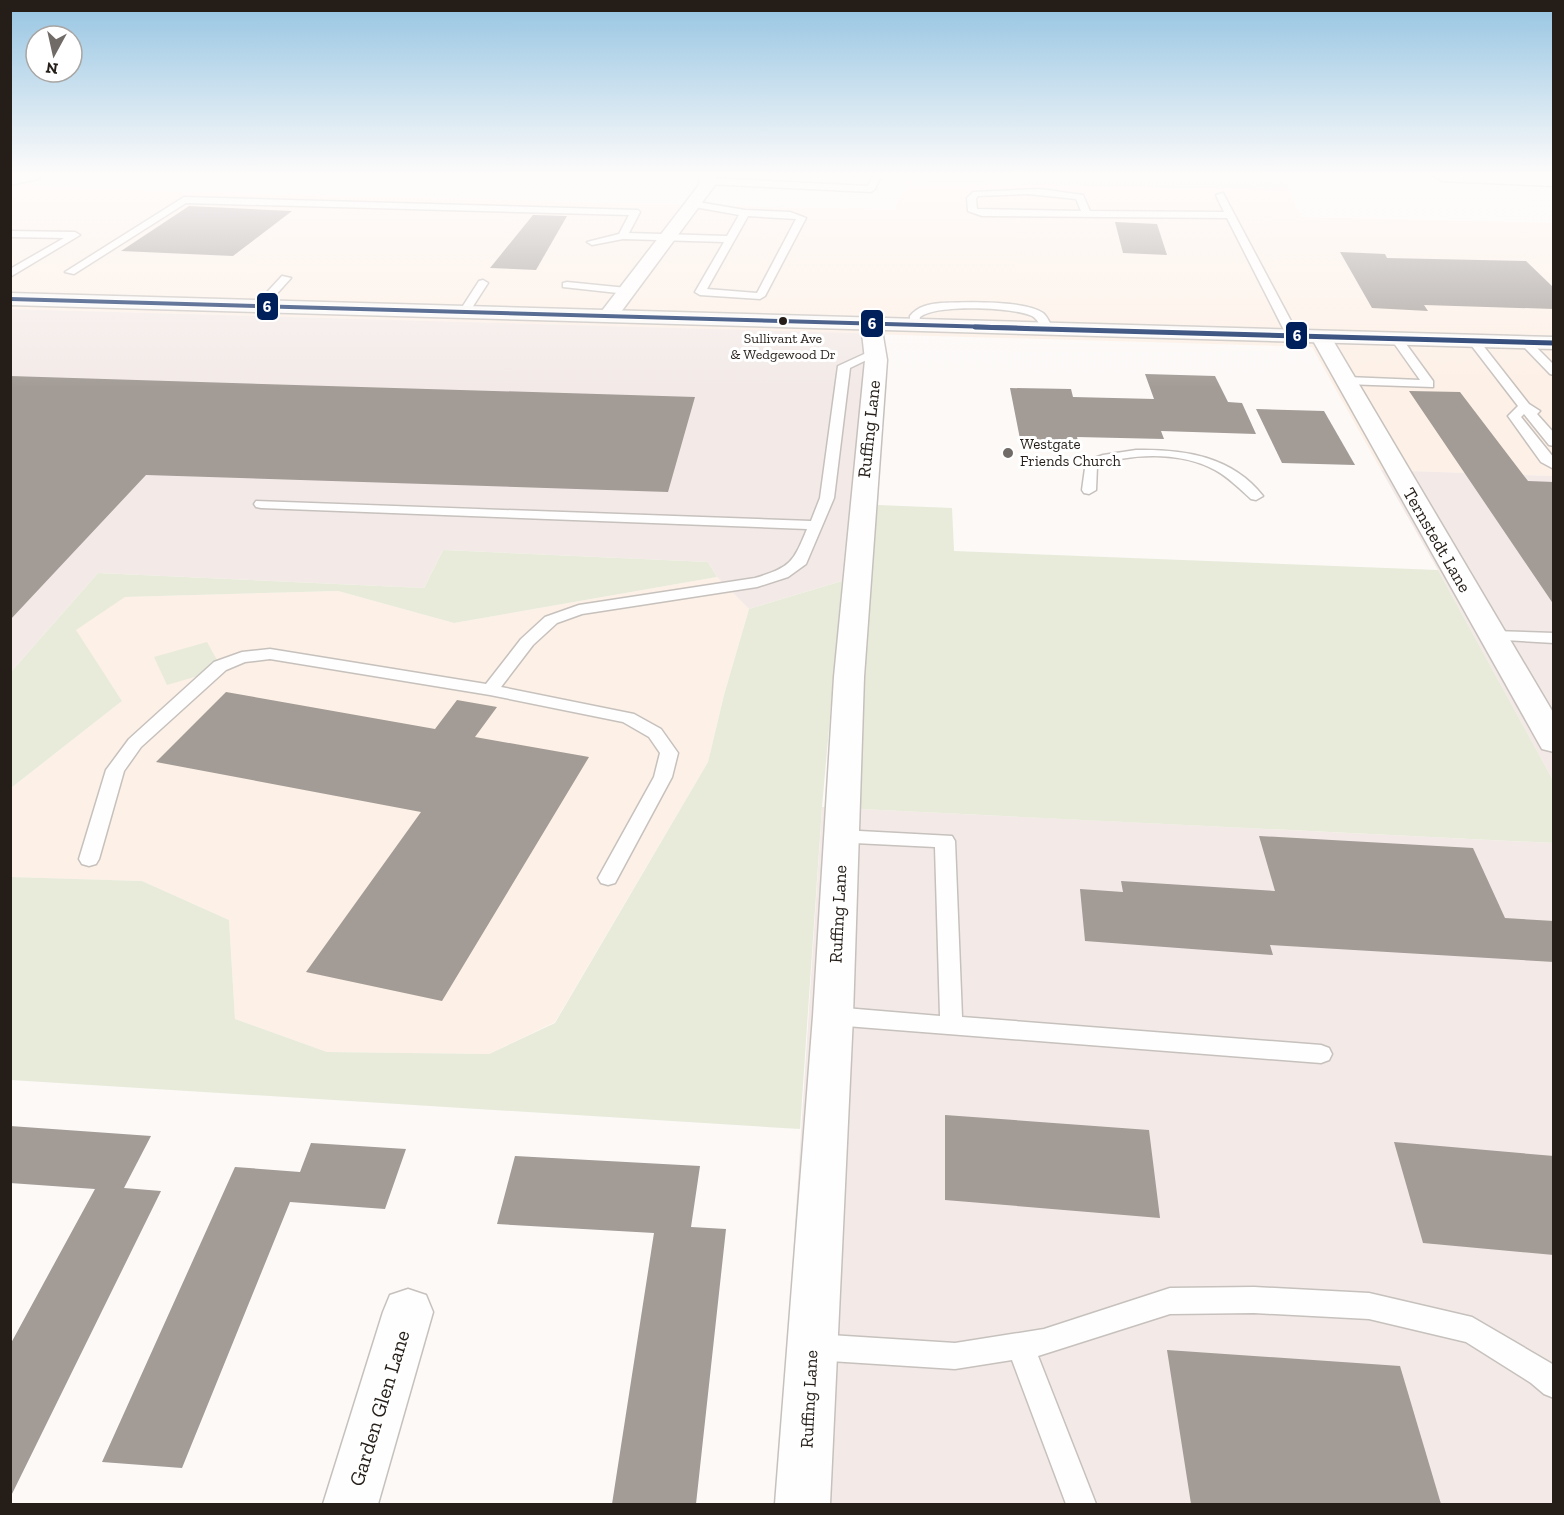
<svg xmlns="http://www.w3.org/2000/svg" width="1564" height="1515" font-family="'Zilla Slab',serif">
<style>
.built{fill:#fdf0e6}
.industrial{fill:#f3eae7}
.education{fill:#f3e9e7}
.green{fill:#e8ebda}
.building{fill:#a29b96}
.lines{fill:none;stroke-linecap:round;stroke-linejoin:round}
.service-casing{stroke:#c6c1bd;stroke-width:3}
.minor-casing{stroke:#c6c1bd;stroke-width:3}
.tertiary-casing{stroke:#c6c1bd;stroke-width:3}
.secondary-casing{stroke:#c6c1bd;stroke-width:3}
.service{fill:#fffefe;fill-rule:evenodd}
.minor{fill:#fffefe;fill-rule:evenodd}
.tertiary{fill:#fffefe;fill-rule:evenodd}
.secondary{fill:#fcf9f9;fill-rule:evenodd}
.bus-1-far1-casing{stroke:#fff;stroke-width:6}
.bus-1-casing{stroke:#fff;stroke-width:8}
.bus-1-far1{stroke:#00205b;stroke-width:4}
.bus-1{stroke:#00205b;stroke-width:5}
.bus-dot{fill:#251e18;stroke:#fff;stroke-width:2}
.poi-dot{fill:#706b66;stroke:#fff;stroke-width:2}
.labels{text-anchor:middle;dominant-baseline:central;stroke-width:6;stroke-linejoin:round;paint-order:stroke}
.far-bus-label{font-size:14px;fill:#251e18;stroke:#fff}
.far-poi-label{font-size:15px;fill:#251e18;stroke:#fff;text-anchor:start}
.street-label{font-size:18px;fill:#251e18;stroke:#fff}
.near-street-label{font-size:21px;fill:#251e18;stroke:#fff}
.line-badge{stroke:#fff;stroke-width:2}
.badge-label{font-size:16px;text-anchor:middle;font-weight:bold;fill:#fff}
</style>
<rect width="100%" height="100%" fill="#fcf9f7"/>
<!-- built -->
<g class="built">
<polygon points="907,182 1290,191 1301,217 1553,223 1553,476 1381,470 1312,347 11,309 11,184 177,192 895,210"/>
<polygon points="717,577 749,609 724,695 708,762 555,1022 489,1054 327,1052 235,1019 229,920 142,881 11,877 11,788 122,701 75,630 124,597 338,591 454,623"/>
</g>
<!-- industrial -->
<g class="industrial">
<polygon points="11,309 885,334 878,505 869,583 842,581 749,609 717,577 708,562 443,550 424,588 98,573 11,672"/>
<polygon points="1381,470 1553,476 1553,780 1438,570"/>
<polygon points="822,807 1553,843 1553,1504 777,1504"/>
</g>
<!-- education -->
<polygon class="education" points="842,176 1284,176 1290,191 907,182"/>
<!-- green -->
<g class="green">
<polygon points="878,505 952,508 954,551 1438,570 1553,780 1554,843 860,809 853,771 861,648"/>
<polygon points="443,550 708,562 717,577 454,623 338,591 125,597 76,630 122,701 11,788 11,672 98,573 424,588"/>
<polygon points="842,581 822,807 800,1129 11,1080 11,877 142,881 229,920 235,1019 327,1052 489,1054 555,1023 708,762 724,695 749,609"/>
<polygon points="207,642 222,669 167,685 154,657"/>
</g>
<!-- building -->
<g class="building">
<polygon points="189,206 292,211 233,256 121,251"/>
<polygon points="533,215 567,216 536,270 490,268"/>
<polygon points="1115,222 1157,224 1167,255 1123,253"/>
<polygon points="1340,252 1385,254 1387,258 1526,261 1554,288 1554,309 1424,305 1428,311 1372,308"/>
<polygon points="1145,374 1215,376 1228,402 1242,403 1256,434 1161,431 1164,439 1077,437 1078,441 1020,439 1010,388 1071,389 1073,397 1154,399"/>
<polygon points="10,376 232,383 695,397 668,492 146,475 10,620"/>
<polygon points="1409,391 1460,392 1528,481 1554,482 1554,605"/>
<polygon points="1256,409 1324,411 1355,465 1282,463"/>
<polygon points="226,692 435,729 457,700 497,707 475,737 589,757 442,1001 306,972 421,812 156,762"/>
<polygon points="1259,836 1473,848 1505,918 1554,921 1554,962 1270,945 1273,955 1085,941 1080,889 1123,892 1121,881 1275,891"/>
<polygon points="945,1115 1149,1130 1160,1218 945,1200"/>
<polygon points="10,1126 151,1136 124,1188 161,1191 10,1498 10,1345 95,1189 10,1183"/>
<polygon points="1394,1142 1554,1156 1554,1255 1423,1243"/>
<polygon points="311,1143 406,1149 385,1209 290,1202 182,1468 102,1462 235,1167 300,1172"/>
<polygon points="515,1156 700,1166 691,1227 726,1229 696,1504 612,1504 654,1233 497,1224"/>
<polygon points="1167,1350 1400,1366 1441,1504 1191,1504"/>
</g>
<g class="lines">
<defs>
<g id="service">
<polygon points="873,176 881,176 875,189 871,192 708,184 704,181 708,178 868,186"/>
<path d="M1040,189L1083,195L1090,211L1224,212L1216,195L1223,193L1299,336L1293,339L1287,336L1227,218L982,216L968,211L967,198L973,192ZM1028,194L1076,199L1081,211L977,209L976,199L978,196Z"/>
<path d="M184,197L638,210L640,212L629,233L727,236L739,215L689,206L687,204L692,201L745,210L790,212L806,218L765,296L760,299L700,295L695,292L724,242L623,239L592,245L587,242L619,234L629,215L186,203L74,274L65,272ZM748,216L796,219L757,293L707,289Z"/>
<polygon points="10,231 75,232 80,235 10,277 10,269 64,238 10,237"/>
<polygon points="282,276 291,278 264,308 256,308 256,304"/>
<polygon points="483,280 488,283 468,314 464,315 460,314 459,312 479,281"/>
<polygon points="567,282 627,288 632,291 627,294 563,287 563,283"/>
<path d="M941,303C964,302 1024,300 1043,313C1048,317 1050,324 1053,329L1047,332L1043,331C1040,326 1038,319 1032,316C1013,307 937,304 920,317L918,327H910V316C918,306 929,304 941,303Z"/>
<polygon points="1397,336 1401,337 1433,381 1433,387 1343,384 1343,378 1347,377 1420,380 1391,339"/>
<polygon points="1474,338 1478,339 1529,404 1540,411 1537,414 1554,433 1554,446 1549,445 1524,414 1521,417 1554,458 1554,469 1541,462 1508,416 1518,406 1468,341"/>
<polygon points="1526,340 1530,341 1554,365 1554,375 1550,374 1522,345 1522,341"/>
<path d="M875,349L879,350V354L850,368L834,498L806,564L788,577L757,587L582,614L557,623L533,645L501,687L634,714L661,729L678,753L672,777L615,883L608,885L601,883L598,878L654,777L660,753L649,737L623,722L490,695L270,659L245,662L226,670L141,747L124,771L99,859L96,864L89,866L82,864L79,859L106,770L129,739L214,662L242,652L270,649L486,684L521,639L545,617L579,605L755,578C791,567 793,563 807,529L261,508L256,507L254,504L256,501L811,521L820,498L838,366Z"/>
<path d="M1136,450C1184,449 1232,456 1263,496L1256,500L1251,499C1240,489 1228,477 1215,470C1183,452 1131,452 1097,466L1096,490L1089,494L1084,493L1082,490L1086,461L1103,455Z"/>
<polygon points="1493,631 1554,633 1554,643 1487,639 1485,636 1487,633"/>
<polygon points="841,830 952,836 955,841 962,1017 1321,1045 1329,1048 1332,1054 1329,1060 1321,1063 833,1025 825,1022 822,1016 825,1010 833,1007 940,1016 935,847 834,842 831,837 834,832"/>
<polygon points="1254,1287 1369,1293 1472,1317 1554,1365 1554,1398 1544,1394 1531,1383 1466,1342 1369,1319 1254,1313 1170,1314 1038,1356 1096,1504 1066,1504 1012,1360 955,1369 814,1360 804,1356 800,1347 804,1338 814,1334 955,1343 1044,1329 1170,1288"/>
</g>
<g id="minor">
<polygon points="10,176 40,176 38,179 10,185"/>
<polygon points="1434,176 1554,176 1554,186 1442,181"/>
<polygon points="871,318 878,320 881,324 887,360 864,677 853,1016 830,1504 775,1504 813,1016 834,677 865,360 861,324 864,320"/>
<polygon points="1321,331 1328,333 1331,337 1554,714 1554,752 1542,749 1538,742 1311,337 1314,333"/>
<polygon points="408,1289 426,1295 433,1312 378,1504 323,1504 383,1312 390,1295"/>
</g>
<polygon id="tertiary" points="700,176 716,176 715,185 615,320 601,320 598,316 699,185"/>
<polygon id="secondary" points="10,293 1554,337 1554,349 10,305"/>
</defs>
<!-- service casing -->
<use href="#service" class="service-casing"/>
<!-- minor casing -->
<use href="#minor" class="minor-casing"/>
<!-- tertiary casing -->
<use href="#tertiary" class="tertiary-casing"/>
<!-- secondary casing -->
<use href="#secondary" class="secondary-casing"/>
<!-- service -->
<use href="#service" class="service"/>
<!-- minor -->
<use href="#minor" class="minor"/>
<!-- tertiary -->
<use href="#tertiary" class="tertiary"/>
<!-- secondary -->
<use href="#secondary" class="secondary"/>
<defs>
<polyline id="bus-1-far1" points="10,299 1028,328"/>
<polyline id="bus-1" points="975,327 1554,343"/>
</defs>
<!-- bus-1-far1 casing -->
<use href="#bus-1-far1" class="bus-1-far1-casing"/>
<!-- bus-1 casing -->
<use href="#bus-1" class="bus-1-casing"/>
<!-- bus-1-far1 -->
<use href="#bus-1-far1" class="bus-1-far1"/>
<!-- bus-1 -->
<use href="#bus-1" class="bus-1"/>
</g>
<!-- sky -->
<linearGradient id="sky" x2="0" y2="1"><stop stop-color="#95c4e2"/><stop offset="0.45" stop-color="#fefcfb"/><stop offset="1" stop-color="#fefcfb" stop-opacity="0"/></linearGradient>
<rect width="1564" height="388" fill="url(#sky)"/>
<!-- markers -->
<circle class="bus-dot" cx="783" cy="321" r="5"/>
<circle class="poi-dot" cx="1008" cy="453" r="6"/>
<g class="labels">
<!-- far-bus labels -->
<g class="far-bus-label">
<text x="783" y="338">Sullivant Ave<tspan x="783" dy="16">&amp; Wedgewood Dr</tspan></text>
</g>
<!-- far-poi labels -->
<g class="far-poi-label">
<text x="1020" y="444">Westgate<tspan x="1020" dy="17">Friends Church</tspan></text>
</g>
<!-- street labels -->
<g class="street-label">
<text transform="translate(869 429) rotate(-84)">Ruffing Lane</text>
<text transform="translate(1437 540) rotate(60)">Ternstedt Lane</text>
<text transform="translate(838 914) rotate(-87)">Ruffing Lane</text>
<text transform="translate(809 1399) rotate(-87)">Ruffing Lane</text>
</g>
<!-- near-street labels -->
<g class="near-street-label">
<text transform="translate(379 1408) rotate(-73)">Garden Glen Lane</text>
</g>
</g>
<g class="line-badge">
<rect x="256" y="292" width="23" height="29" rx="6" fill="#00205b"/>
<rect x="860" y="309" width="24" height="29" rx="6" fill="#00205b"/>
<rect x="1285" y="321" width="23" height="29" rx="6" fill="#00205b"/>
</g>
<g class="badge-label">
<text x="267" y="312">6</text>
<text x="872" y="329">6</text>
<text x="1297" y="341">6</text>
</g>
<!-- border -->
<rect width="1564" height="1515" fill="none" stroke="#251e18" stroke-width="24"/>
<!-- north arrow -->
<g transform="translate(54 54) rotate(188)"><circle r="28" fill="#ffffff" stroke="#a8a5a3" stroke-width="1.5"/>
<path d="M0-4.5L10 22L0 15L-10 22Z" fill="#706b66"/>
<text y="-9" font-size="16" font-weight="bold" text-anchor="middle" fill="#251e18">N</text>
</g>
</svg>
